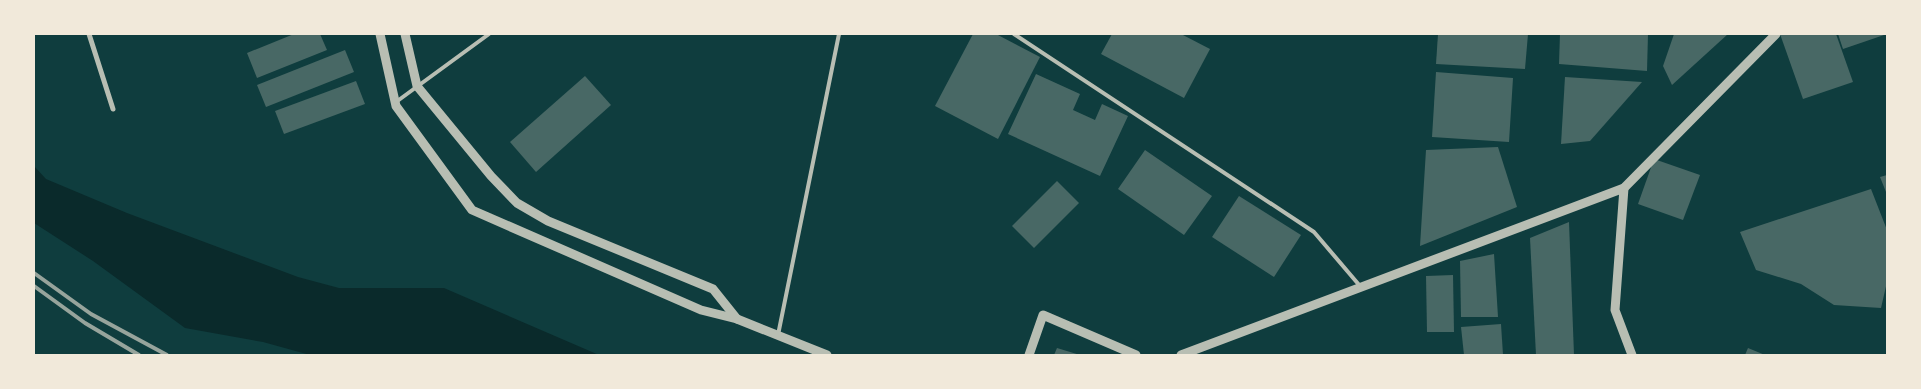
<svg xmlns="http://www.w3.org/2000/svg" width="1921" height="389" font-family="Quicksand,sans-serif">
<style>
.water{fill:#0a2a2b}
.building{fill:#486865}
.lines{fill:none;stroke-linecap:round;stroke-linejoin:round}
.service{stroke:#b8beb3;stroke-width:4}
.minor{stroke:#b8beb3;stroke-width:5}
.tertiary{stroke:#b8beb3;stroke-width:9}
.rail{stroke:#97a49c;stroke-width:4}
</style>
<rect width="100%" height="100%" fill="#0f3d3e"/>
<!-- water -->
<polygon class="water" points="34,166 46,179 127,213 298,277 339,288 444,288 599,355 310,355 263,342 185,328 93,261 34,223"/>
<!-- building -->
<g class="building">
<polygon points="294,34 320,34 327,50 257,78 247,53"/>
<polygon points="973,34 996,34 1040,57 998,139 935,106"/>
<polygon points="1112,34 1181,34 1210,49 1184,98 1101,54"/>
<polygon points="1438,34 1528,34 1525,69 1436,64"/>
<polygon points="1560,34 1648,34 1647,71 1559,64"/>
<polygon points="1674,34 1728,34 1672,85 1663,66"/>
<polygon points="1780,34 1836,34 1853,82 1803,99"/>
<polygon points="1838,34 1887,34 1843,49"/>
<polygon points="345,50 354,72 266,107 257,85"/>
<polygon points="1436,72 1513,78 1509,142 1432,137"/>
<polygon points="1036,74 1080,94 1073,110 1095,120 1102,104 1128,116 1100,176 1008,134"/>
<polygon points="585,76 611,105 536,172 510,142"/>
<polygon points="1565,77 1642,82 1590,141 1561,144"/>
<polygon points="356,81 365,104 284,134 275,111"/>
<polygon points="1498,147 1517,207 1420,246 1426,150"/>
<polygon points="1145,150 1212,196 1184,235 1118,189"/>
<polygon points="1654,159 1700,175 1683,220 1638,204"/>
<polygon points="1887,175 1887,191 1886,192 1880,177"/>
<polygon points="1057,181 1079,203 1034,248 1012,226"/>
<polygon points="1871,189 1887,230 1887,282 1881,308 1834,305 1801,284 1756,270 1740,232"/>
<polygon points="1239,196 1301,235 1274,277 1212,237"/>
<polygon points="1569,222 1574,355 1536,355 1530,238"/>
<polygon points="1494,254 1498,317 1461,317 1460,261"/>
<polygon points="1453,275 1454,332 1427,332 1426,276"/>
<polygon points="1501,324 1503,355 1464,355 1461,327"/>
<polygon points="1057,348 1080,355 1054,355"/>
<polygon points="1748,348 1765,355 1745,355"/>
</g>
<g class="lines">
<!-- service -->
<g class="service">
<polyline points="1014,34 1314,232 1360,286"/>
<polyline points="396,102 489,34"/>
<polyline points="778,335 839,34"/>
</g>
<!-- minor -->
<polyline class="minor" points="89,34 113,109"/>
<!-- tertiary -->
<g class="tertiary">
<polyline points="380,34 396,106 472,210 701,310 737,319 827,355"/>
<polyline points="405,34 417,86 491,176 517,203 548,221 713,289 737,319"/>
<polyline points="1624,188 1615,310 1632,355"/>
<polyline points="1029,355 1043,315 1136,355"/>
<polyline points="1181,355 1624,188 1776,34"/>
</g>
<!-- rail -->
<g class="rail">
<polyline points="34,273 91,314 167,355"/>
<polyline points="34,286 85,323 139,355"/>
</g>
</g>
<!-- border -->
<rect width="1921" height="389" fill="none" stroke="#f1e9da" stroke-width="70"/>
</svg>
